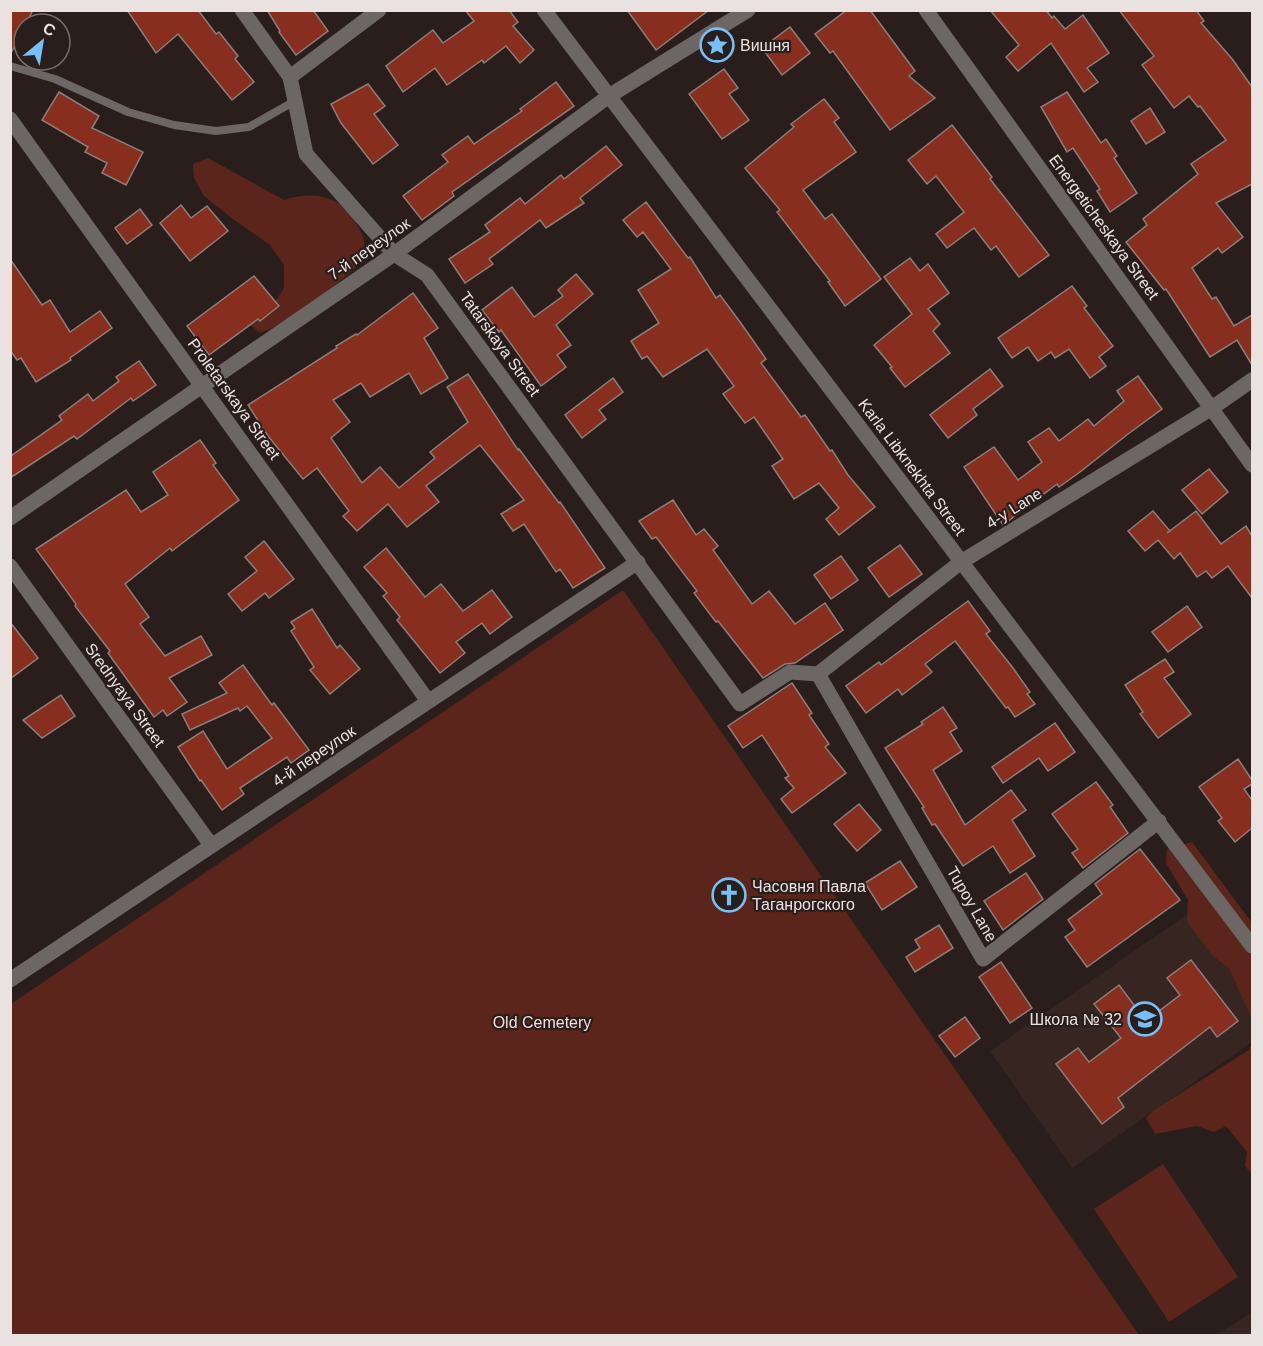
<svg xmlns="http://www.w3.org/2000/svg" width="1263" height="1346" font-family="Arial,sans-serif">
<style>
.built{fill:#372521}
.green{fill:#5c251b}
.building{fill:#872e1e;stroke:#8c7e7b;stroke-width:1.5}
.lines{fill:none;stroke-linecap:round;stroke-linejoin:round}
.service{stroke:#6c6664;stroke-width:8}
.minor{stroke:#6c6664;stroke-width:15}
.labels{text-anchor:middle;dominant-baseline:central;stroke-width:4.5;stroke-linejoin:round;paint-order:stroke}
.poi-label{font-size:16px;fill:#eae2e1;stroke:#291e1c;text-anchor:start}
.street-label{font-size:16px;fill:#eae2e1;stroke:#291e1c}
.park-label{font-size:16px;fill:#f8ddd7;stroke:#291e1c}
</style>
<rect width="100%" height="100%" fill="#291e1c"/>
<!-- built -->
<g class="built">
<polygon points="1192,911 1252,996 1252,1042 1072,1168 990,1051"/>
<polygon points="1252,1312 1252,1335 1216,1335"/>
</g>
<!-- green -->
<g class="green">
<path d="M208,158L284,200C311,191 339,195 354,220C358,227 363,234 364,241C365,247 364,254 364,260C343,280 287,325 260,333L251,325L272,307L284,288V265L270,245L233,219L204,196L194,178L193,164Z"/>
<polygon points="623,590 1139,1335 11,1336 11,1004"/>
<polygon points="1192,842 1252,923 1252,1019 1229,968 1213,956 1187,922 1188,900 1166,863 1167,849"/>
<polygon points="1252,1042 1252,1174 1245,1166 1247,1152 1226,1126 1214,1132 1197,1126 1155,1134 1146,1118 1154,1110 1249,1050"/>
<polygon points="1163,1164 1238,1277 1169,1322 1094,1209"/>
</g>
<!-- building -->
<g class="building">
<polygon points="10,10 33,10 26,24 24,24 24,28 10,55"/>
<polygon points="127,10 198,10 216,34 219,32 238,56 235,59 254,82 232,100 178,34 156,53"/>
<polygon points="267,10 313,10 328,31 296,55 279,32 280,31"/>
<polygon points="465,10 509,10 518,22 513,26 534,50 520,63 506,46 484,63 482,60 447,85 435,68 403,92 386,66 433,30 443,43 474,21"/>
<polygon points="627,10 709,10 656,50"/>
<polygon points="847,10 870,10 915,71 909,76 935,98 890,130 833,51 830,53 815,34"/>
<polygon points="990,10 1046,10 1052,18 1054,16 1065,29 1083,15 1109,53 1087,68 1098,82 1084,92 1051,43 1018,71 1006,57 1019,45"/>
<polygon points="1119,10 1196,10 1204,21 1201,23 1233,60 1252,87 1252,184 1216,203 1243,237 1222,253 1218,248 1192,268 1212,299 1216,297 1234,326 1252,315 1252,365 1237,340 1210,357 1166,289 1164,290 1126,242 1147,225 1143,219 1198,174 1191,164 1226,140 1200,106 1198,107 1189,96 1174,108 1142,65 1154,56"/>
<polygon points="790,27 810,53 782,75 762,48"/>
<polygon points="724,69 738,88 729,94 749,120 722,139 689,94"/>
<polygon points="556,82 574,106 452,192 454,196 422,220 403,196 448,162 442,155 468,136 474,144 522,111 520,109"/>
<polygon points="368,84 385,106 374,114 398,145 373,164 341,123 331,104"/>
<polygon points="59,92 99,116 92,128 143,152 126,185 102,173 107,163 85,152 88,147 42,120"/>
<polygon points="1067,92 1101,143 1106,139 1117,156 1114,158 1137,193 1110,212 1097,191 1100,189 1073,148 1067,152 1041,107"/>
<polygon points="824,99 839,118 834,122 856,152 803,190 825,219 832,214 881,279 845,306 828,282 830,281 777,212 780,210 745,168 794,127 791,124"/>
<polygon points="1150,108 1165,132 1146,144 1131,121"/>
<polygon points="952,125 992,177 990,179 1008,202 1049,255 1019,277 996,246 991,250 974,228 947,248 936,234 964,212 936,176 927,184 908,160"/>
<polygon points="606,146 622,165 580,198 584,203 546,228 540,220 489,259 493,264 465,283 449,259 490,232 485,225 520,198 525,204 561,175 564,179"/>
<polygon points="646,202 688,258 690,257 716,298 720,295 740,322 766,359 761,363 801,417 805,415 830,451 832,450 848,475 875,507 839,535 826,519 839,508 819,483 794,499 772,466 783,459 754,417 745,423 723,394 734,386 707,349 663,377 647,356 642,359 631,341 659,323 638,290 671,269 643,232 637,237 623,220"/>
<polygon points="181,205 191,218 207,206 228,231 190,261 160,223"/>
<polygon points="140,209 152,225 127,244 115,228"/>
<polygon points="910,258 920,271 928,264 949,293 928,309 940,324 933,331 950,353 905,387 890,368 892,367 874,345 912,314 884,277"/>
<polygon points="10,259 42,305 50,300 70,332 100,311 112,328 70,358 71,360 36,382 21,358 17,360 10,350"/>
<polygon points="576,274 593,294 556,325 571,345 557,355 566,367 541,386 501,330 499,332 482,310 512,287 534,317 563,296 558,290"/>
<polygon points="254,276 279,306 260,321 258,319 209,355 187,326"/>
<polygon points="1072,286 1087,306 1084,308 1113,346 1099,357 1106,366 1090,378 1069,349 1055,358 1051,352 1038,361 1028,347 1012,358 998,338"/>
<polygon points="413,293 438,328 424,338 448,378 421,394 409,373 370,397 361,383 333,400 350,422 331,438 362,483 380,467 399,488 435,458 430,452 468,422 447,387 468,374 518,450 519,449 559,503 560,502 605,568 573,588 560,569 556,572 524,524 513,531 501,514 524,500 480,445 426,486 439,502 407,527 388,504 357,531 343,516 349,511 317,468 303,479 268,436 248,405 337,348 336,346 356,334 357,335"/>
<polygon points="139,361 156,385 133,401 131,398 77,439 74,436 10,478 11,456 62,420 59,416 88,394 93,401 119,381 116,377"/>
<polygon points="990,369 1003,386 973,409 977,415 948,438 930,415"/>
<polygon points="1138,376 1162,409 1128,434 1080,472 1059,487 1057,484 1003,525 964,467 994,447 1018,480 1042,462 1028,442 1049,428 1059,441 1088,419 1094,426 1124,401 1117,391"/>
<polygon points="613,378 623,392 599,410 606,419 582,438 565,415"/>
<polygon points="200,440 216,463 213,465 239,500 172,551 170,548 125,584 149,617 140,624 165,656 201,636 212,655 169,678 187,702 167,716 163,710 154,717 108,653 110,651 75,606 76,604 36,549 126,490 141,512 168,495 153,472"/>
<polygon points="1209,469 1228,492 1202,514 1182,490"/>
<polygon points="673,500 696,535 704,529 718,546 713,550 752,604 769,591 795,624 825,603 843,630 795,663 785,664 763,678 718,621 716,622 694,593 697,591 656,537 652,539 639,521"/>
<polygon points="1153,511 1170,531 1167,533 1196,511 1221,544 1246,526 1252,536 1252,598 1228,566 1212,578 1206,571 1197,577 1180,553 1174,559 1158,540 1145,551 1128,531"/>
<polygon points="264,541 294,579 269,598 265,593 242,611 228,594 257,571 245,557"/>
<polygon points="900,545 922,574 889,597 868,568"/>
<polygon points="386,548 425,597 441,584 463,611 492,590 512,617 490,634 482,623 456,642 465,653 440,673 397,620 400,617 383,596 387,593 364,567"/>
<polygon points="841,556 858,580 831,599 814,575"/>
<polygon points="968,601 990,631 986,634 1013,668 1030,692 1027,694 1035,704 1015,717 1008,707 1006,708 955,641 925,664 932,672 902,695 898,689 866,713 846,686 879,662 881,665"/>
<polygon points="1187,606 1202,627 1168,652 1152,632"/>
<polygon points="312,609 337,648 340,645 360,669 330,694 310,670 314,667 291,631 295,628 291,622"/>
<polygon points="10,622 38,658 10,679"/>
<polygon points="1165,659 1174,672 1164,678 1191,714 1158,738 1140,714 1143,712 1125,685"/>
<polygon points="243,665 272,705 274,703 309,750 291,763 287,757 240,788 244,794 222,810 201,780 200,781 178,747 203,731 227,769 272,738 247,706 240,711 238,708 190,730 182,714 227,693 219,683"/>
<polygon points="792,683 812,713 809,715 829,744 825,747 846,773 792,813 781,799 794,788 785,778 789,776 762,735 743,748 728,726"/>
<polygon points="61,695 75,716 42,738 23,720"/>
<polygon points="943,707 957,728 950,732 962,751 933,770 965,825 1011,790 1026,810 1012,820 1035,856 1010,873 993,846 963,866 935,824 932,825 922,808 924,807 885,748 923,724 921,722"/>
<polygon points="1055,723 1075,752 1048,771 1039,758 1003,783 992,767"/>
<polygon points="1238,759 1252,780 1252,784 1244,789 1252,800 1252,828 1235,842 1218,821 1222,818 1199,787"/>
<polygon points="1096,782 1113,805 1110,807 1128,833 1083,868 1072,853 1078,849 1052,814"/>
<polygon points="859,804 881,830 857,851 834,824"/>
<polygon points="1140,849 1180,900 1087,967 1065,937 1075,930 1068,920 1102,894 1095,884"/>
<polygon points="900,861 917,887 882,910 865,883"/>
<polygon points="1026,873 1043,899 1003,930 984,901"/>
<polygon points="727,880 743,888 732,911 715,903"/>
<polygon points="939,925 953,948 915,972 906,957 920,948 915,940"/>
<polygon points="1191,960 1238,1021 1217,1037 1210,1027 1118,1098 1124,1107 1102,1124 1056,1064 1078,1048 1089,1062 1121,1038 1094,1004 1119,985 1146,1021 1180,995 1167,978"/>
<polygon points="1001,962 1032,1008 1010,1023 979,977"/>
<polygon points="965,1017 980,1038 955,1057 939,1036"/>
</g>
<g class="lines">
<!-- service -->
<polyline class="service" points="10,66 55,79 128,112 174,125 216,131 249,127 295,101"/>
<!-- minor -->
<g class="minor">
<polyline points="242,10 290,77 306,154 394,254 427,275 740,704 790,672 818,674 961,562 1212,408 1252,380"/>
<polyline points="544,10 1252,946"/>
<polyline points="926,10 1252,465"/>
<polyline points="290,77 379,10"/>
<polyline points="10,119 428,701"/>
<polyline points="10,518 394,254 609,96 748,10"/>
<polyline points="10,566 211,845"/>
<polyline points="818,674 983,959 1159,821"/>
<polyline points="10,980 638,562"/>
</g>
</g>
<!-- icons -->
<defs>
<symbol id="sight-ring" viewBox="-11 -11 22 22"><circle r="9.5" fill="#291e1c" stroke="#76c0f7" stroke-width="1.5"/><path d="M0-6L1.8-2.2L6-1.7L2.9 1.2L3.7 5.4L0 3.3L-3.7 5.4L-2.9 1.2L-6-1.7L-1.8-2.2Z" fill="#76c0f7"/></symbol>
<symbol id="church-ring" viewBox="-11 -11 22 22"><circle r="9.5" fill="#291e1c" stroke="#76c0f7" stroke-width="1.5"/><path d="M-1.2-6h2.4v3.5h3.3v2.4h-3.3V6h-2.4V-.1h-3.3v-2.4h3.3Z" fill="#76c0f7"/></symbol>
<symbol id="school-ring" viewBox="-11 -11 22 22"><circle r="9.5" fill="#291e1c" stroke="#76c0f7" stroke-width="1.5"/><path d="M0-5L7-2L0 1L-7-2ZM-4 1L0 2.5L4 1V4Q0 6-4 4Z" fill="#76c0f7"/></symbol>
</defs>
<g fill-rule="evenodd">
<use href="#sight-ring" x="698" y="26" width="38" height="38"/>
<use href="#church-ring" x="710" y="876" width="38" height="38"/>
<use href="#school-ring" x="1126" y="1000" width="38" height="38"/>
</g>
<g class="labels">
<!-- poi labels -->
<g class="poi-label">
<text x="740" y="45">Вишня</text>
<text x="752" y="886">Часовня Павла<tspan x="752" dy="18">Таганрогского</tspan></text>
<text x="1122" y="1019" text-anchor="end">Школа № 32</text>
</g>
<!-- street labels -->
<g class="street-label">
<text transform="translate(1104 227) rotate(54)">Energeticheskaya Street</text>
<text transform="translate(369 249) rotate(-35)">7-й переулок</text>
<text transform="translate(500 344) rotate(54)">Tatarskaya Street</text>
<text transform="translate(234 399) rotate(54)">Proletarskaya Street</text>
<text transform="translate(912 467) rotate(53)">Karla Libknekhta Street</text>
<text transform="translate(1014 508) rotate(-32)">4-y Lane</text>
<text transform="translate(125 695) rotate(54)">Srednyaya Street</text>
<text transform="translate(314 756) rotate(-34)">4-й переулок</text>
<text transform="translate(972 904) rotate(60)">Tupoy Lane</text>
</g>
<!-- park labels -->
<g class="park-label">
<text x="542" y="1022">Old Cemetery</text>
</g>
</g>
<!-- border -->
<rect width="1263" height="1346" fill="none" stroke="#eae2e1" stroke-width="24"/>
<!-- north arrow -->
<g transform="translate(42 42) rotate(30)"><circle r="28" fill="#291e1c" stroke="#766c6b" stroke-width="1.5"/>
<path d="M0-4.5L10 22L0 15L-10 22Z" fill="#76c0f7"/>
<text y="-9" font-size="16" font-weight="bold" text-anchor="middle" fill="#eae2e1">С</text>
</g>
</svg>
